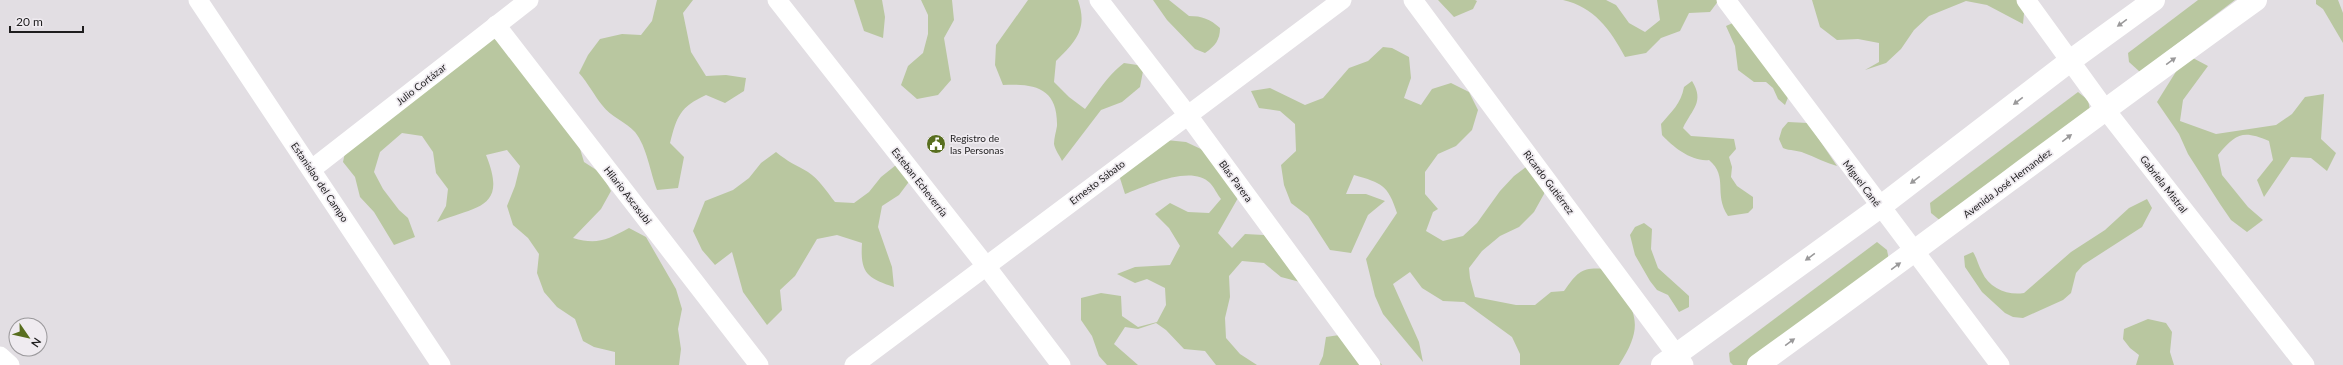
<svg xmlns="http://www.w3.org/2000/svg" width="2343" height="365" font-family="Lato,sans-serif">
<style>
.green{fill:#b9c7a0}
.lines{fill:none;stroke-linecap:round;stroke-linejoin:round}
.street{stroke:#fff;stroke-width:19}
.secondary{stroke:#fff;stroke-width:22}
.oneway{fill:#9a999a}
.labels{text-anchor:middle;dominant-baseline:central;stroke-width:3.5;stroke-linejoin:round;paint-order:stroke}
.street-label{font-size:10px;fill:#1e1d1e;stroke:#efebf0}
.poi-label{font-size:10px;fill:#1e1d1e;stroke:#efebf0;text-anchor:start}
</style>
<rect width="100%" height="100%" fill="#e2dee3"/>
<!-- green -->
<g class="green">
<path d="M657,0H693L683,13L691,52L706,76L726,75L746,78L744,91L725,103L706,95C680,107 677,116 670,143L684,157L678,188L657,190C650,172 647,147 635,132C626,122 611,117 602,105C594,95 588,83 579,73L588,55L600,39L622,34L641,35L652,21Z"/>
<polygon points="854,0 882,0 885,17 883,38 864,31"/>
<polygon points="921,0 952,0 954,20 944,38 951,80 938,95 917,99 901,85 908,66 923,53 928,34 928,15"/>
<path d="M1028,0H1078C1088,29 1076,41 1056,61L1054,82L1069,97L1085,109C1099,91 1105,78 1124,63L1144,66L1140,87L1122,102L1101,110L1062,161C1060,156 1055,150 1054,144C1054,138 1056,132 1057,126C1058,88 1035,83 1003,85L995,65L996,45Z"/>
<path d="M1153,0H1169L1189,16C1202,16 1210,19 1220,28C1220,40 1215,46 1205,53L1195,49L1167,20Z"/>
<polygon points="1438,0 1475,0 1477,1 1473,9 1454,17"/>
<path d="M1563,0H1606L1616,5L1629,23L1645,32L1660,20L1657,0H1719L1710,12L1689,13L1680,31L1661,38L1646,53L1625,57C1610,29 1594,7 1563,0Z"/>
<polygon points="1812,0 2022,0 2025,3 2023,24 1987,5 1966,1 1929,16 1914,30 1901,49 1886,63 1865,70 1879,62 1879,43 1858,39 1837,40 1820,27"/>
<polygon points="2198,0 2235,0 2140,72 2129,62 2128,53"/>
<polygon points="2316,0 2338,0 2343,13 2343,43 2323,9 2316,4"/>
<polygon points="1735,22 1789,95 1785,105 1778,99 1773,88 1766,82 1754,82 1738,70 1735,46 1726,26"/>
<path d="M489,37L507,44L578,142L584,162L601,173L611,191L601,209L573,238C597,245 607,240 629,228L646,237L676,289L682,309L678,329L681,349L679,365H615V352L594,347L583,341L575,319L557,307L544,292L537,273L539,254L528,238L513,225L507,206L515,186L520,166L507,150L486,155C508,209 477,206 437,222L446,206L448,189L436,173L433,152L422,136L402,133L380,152L374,172L383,189L399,210L408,218L415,237L394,245L374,212L360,197L355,177L343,162L347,143Z"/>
<path d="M1383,47L1392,48L1409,57L1411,78L1404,98L1421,105L1432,89L1451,83L1469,92L1478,110L1472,130L1456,146L1438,154L1425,172V194L1438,209L1433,212L1426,231L1443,241L1463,236L1477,223L1500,191L1514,176L1530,164L1546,174L1544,194L1534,212L1519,227L1500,236L1482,251L1469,268L1470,278L1475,297L1516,305H1535L1551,292L1564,291C1579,270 1582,267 1608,269C1633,309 1648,321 1619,365H1520V354L1512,337L1464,302L1443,301L1422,288L1410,272L1393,284L1419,342L1423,362L1383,314L1375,296L1366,259L1397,213C1388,185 1382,183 1354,175L1346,194H1366L1385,201L1368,215L1351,253L1330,250L1308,216L1291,203L1284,185L1281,165L1296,151L1295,124L1280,111L1259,108L1251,91L1270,88L1305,105L1323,98L1349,68L1368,61Z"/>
<path d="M2191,57L2208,66L2183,100L2180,121L2216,134L2276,125L2292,114L2305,97L2324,94L2321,139L2336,153L2327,171L2311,158L2291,157L2264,197L2257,180L2273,160L2269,141C2243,130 2236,133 2218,155L2222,175L2248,207L2263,220L2247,232L2231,220L2220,204L2188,154L2179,134L2157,102L2177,70Z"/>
<path d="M1692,81C1705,102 1692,109 1683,128L1691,136L1734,139L1736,149L1729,157L1732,167L1731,177L1737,186L1753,197V208L1748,213L1728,216C1713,193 1729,177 1709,160C1692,162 1673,147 1662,135L1661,124C1671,112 1681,104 1684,87Z"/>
<polygon points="2078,92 2088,100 2090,110 1942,222 1931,213 1930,203"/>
<path d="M1788,122L1808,123L1837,166C1826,163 1815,157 1804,153C1798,150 1790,151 1783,148L1779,139L1782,129Z"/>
<path d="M1166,140L1186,142L1203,150L1238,198L1218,233L1232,248L1245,234L1264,235L1300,282L1281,277L1264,263L1242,261L1229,276L1230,297L1225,318L1226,338L1240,354L1257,365H1216L1205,351L1184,349L1166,330L1156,323L1138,329L1125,327L1114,344L1138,365H1107L1099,356L1092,336L1081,320V298L1101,293L1121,296L1122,316L1138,327L1157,322L1166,305L1165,288L1147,279L1135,283L1117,274L1135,267L1170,265L1180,246L1169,228L1155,214L1170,203L1188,212L1209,213L1221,199C1217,194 1214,187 1210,183C1191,164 1146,186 1125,194L1119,175Z"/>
<path d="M776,152C788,162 796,165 808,172C819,179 827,192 835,202L854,203L869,192L881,177L896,165L911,179L899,195L882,206L878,227L892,267L894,287C867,278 860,273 862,243L837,235L817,239L795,276L780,290L782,310L767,325L743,292L732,252L715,265L702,250L693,231L705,201L733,190L749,178L761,163Z"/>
<path d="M2147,199L2152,208L2142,227L2083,265L2076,273L2071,293L2063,300L2023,318L2013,317L2005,313L1982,292L1965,267L1964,256L1973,252C1977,258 1978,265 1982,272C1989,288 2008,296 2024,293L2071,252L2105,230L2129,208Z"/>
<polygon points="1644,223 1652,229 1651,249 1658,268 1689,296 1689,307 1679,312 1668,295 1657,290 1650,281 1635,255 1630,235 1635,227"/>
<polygon points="1877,242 1887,250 1889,260 1751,365 1733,365 1730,362 1729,353"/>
<polygon points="2148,319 2166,323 2172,332 2170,352 2174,365 2136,365 2139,355 2130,348 2123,339 2124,329"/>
<polygon points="1346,334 1375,357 1382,365 1319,365 1323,356 1326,337"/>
</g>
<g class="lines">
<!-- street -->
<g class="street">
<polyline points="198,0 441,365"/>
<polyline points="777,0 986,266 1061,365"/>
<polyline points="1099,0 1187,114 1371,365"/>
<polyline points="1413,0 1684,365"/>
<polyline points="1726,0 2000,365"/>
<polyline points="2026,0 2105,109 2305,365"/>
<polyline points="496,25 759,365"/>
<polyline points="312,169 529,0"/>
<polyline points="0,356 10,365"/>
<polyline points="854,365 1342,0"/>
</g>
<!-- secondary -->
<g class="secondary">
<polyline points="1662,365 1880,207 2070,61 2154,0"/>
<path d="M1758,365C1925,245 2089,120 2256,0"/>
</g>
</g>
<!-- one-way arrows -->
<defs><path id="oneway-solid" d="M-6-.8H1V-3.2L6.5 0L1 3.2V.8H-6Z"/></defs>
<g class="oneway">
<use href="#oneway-solid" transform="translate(2122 23) rotate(144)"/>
<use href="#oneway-solid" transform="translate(2171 61) rotate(-36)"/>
<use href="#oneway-solid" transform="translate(2018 101) rotate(143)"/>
<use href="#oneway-solid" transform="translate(2067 138) rotate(-37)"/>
<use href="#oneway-solid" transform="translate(1915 180) rotate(143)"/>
<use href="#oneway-solid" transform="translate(1810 257) rotate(144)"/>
<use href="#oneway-solid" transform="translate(1896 266) rotate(-36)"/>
<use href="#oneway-solid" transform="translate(1790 342) rotate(-36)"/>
</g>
<!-- icons -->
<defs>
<symbol id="civic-disc" viewBox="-11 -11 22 22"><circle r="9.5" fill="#586e1f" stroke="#efebf0"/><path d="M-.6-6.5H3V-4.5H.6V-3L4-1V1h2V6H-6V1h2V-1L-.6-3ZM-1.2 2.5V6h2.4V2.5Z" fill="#fff"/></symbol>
</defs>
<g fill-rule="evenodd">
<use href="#civic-disc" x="925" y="133" width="22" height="22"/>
</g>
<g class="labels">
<!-- street labels -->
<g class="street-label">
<text transform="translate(421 84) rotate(-38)">Julio Cortázar</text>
<text transform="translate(1236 181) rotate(54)">Blas Parera</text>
<text transform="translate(320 182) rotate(56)">Estanislao del Campo</text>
<text transform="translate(920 182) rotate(52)">Esteban Echeverría</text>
<text transform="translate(1097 182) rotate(-37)">Ernesto Sábato</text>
<text transform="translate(1549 182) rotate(53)">Ricardo Gutiérrez</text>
<text transform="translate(1862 183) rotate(53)">Miguel Cané</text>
<text transform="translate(2007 183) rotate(-37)">Avenida José Hernandez</text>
<text transform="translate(2164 184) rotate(52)">Gabriela Mistral</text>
<text transform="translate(628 195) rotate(52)">Hilario Ascasubi</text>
</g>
<!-- poi labels -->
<g class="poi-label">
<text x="950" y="138">Registro de<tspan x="950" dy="12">las Personas</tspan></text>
</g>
</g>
<!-- north arrow -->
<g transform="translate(28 337) rotate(124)"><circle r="19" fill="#efebf0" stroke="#9b999c"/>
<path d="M0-3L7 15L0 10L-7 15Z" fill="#586e1f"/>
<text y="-6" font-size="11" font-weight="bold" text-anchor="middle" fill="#1e1d1e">N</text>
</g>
<!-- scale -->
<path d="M10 26v6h73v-6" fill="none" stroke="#1e1d1e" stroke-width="2"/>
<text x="16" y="26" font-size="12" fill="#1e1d1e" stroke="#efebf0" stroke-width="3" paint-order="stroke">20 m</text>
</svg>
